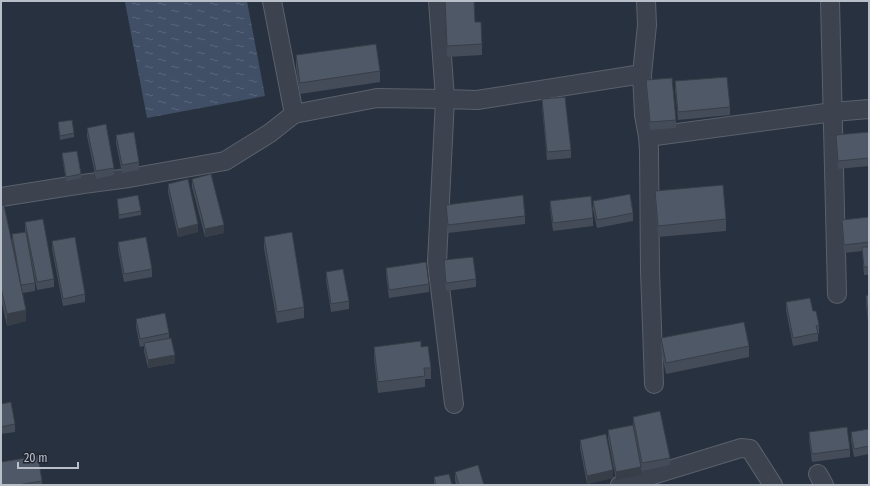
<svg xmlns="http://www.w3.org/2000/svg" width="870" height="486" font-family="'Fira Sans Condensed',sans-serif">
<style>
.water{fill:url(#water-ripples)}
.lines{fill:none;stroke-linecap:round;stroke-linejoin:round}
.street-casing{stroke:#5a616c;stroke-width:20}
.street{stroke:#3c434f;stroke-width:18}
.wall{fill:#444c59}
.shaded-wall{fill:#373e48}
.building{fill:#4f5867;stroke:#373e48}
</style>
<defs>
<pattern id="water-ripples" width="26" height="14" patternUnits="userSpaceOnUse"><rect width="26" height="14" fill="#404e66"/><path d="M2 4q2-2 4 0t4 0M15 11q2-2 4 0t4 0" fill="none" stroke="#5a667b"/></pattern>
</defs>
<rect width="100%" height="100%" fill="#28313f"/>
<!-- water -->
<polygon class="water" points="129,1 247,1 265,96 147,118 125,2"/>
<g class="lines">
<defs>
<g id="street">
<polyline points="830,1 837,294"/>
<polyline points="642,74 644,115 648,137"/>
<polyline points="294,114 377,98 445,99 438,1"/>
<polyline points="1,197 83,184 129,178 225,161 270,133 294,114 272,1"/>
<polyline points="654,384 650,271 649,150 648,137 833,112 869,109"/>
<polyline points="454,404 437,262 445,99 477,100 642,74 647,25 646,1"/>
<polyline points="818,474 824,485"/>
<polyline points="620,485 741,448 750,449 773,485"/>
</g>
</defs>
<!-- street casing -->
<use href="#street" class="street-casing"/>
<!-- street -->
<use href="#street" class="street"/>
</g>
<!-- wall -->
<g class="wall">
<polygon points="445,1 474,1 475,22 482,44 482,55 447,57"/>
<polygon points="296,55 380,71 380,82 300,94 296,67"/>
<polygon points="646,80 676,120 676,128 650,130 646,88"/>
<polygon points="675,81 730,107 730,115 678,120 675,89"/>
<polygon points="542,99 571,150 571,158 547,160 542,107"/>
<polygon points="58,122 74,133 74,137 60,140 58,127"/>
<polygon points="87,128 114,168 114,175 96,179 87,136"/>
<polygon points="869,132 869,166 838,169 836,143 836,135"/>
<polygon points="116,135 139,162 139,170 122,173 116,143"/>
<polygon points="62,153 81,174 81,178 66,181 62,157"/>
<polygon points="192,179 224,233 205,237 192,187"/>
<polygon points="168,184 198,232 178,237 168,192"/>
<polygon points="655,191 726,219 726,231 658,237 655,202"/>
<polygon points="117,199 141,211 141,215 119,219"/>
<polygon points="550,201 593,218 593,226 553,231 550,209"/>
<polygon points="593,201 633,213 633,221 597,228 593,209"/>
<polygon points="1,205 15,258 12,242 12,234 35,283 35,291 23,293 26,321 7,326 1,299"/>
<polygon points="446,205 525,216 525,224 448,233 446,213"/>
<polygon points="869,217 869,275 864,275 862,251 844,253 842,227 842,220"/>
<polygon points="25,222 54,279 54,287 37,290 25,230"/>
<polygon points="264,237 304,307 304,318 277,323 264,248"/>
<polygon points="52,241 85,294 85,302 63,306 52,249"/>
<polygon points="118,242 152,269 152,277 124,282 118,250"/>
<polygon points="444,260 476,279 476,287 446,291 444,268"/>
<polygon points="386,268 429,284 429,292 389,298 386,275"/>
<polygon points="326,272 349,301 349,309 331,312 326,280"/>
<polygon points="869,295 869,321 868,321 866,304 866,296"/>
<polygon points="786,302 813,311 819,325 819,333 818,334 818,341 793,346 786,310"/>
<polygon points="136,319 169,333 169,338 175,363 148,368 144,351 144,346 140,347 136,327"/>
<polygon points="868,335 869,335 869,350 868,343"/>
<polygon points="661,338 749,346 749,357 666,374 661,350"/>
<polygon points="374,347 421,347 431,368 431,379 425,379 425,387 378,393 374,358"/>
<polygon points="1,404 15,424 15,432 1,434"/>
<polygon points="633,417 670,458 670,465 642,471 633,424"/>
<polygon points="869,429 869,454 854,457 851,440 851,432"/>
<polygon points="608,430 641,475 616,480 608,438"/>
<polygon points="809,432 850,449 850,457 812,462 809,440"/>
<polygon points="580,440 613,478 587,484 580,448"/>
<polygon points="455,472 484,485 456,485 455,480"/>
<polygon points="434,477 452,485 434,485"/>
<polygon points="42,481 42,485 1,485"/>
</g>
<!-- shaded-wall -->
<g class="shaded-wall">
<polygon points="198,224 198,232 178,237 178,229"/>
<polygon points="224,225 224,233 205,237 205,229"/>
<polygon points="26,310 26,321 7,326 7,314"/>
<polygon points="175,355 175,363 148,368 148,360"/>
<polygon points="641,467 641,475 616,480 616,472"/>
<polygon points="613,470 613,478 587,484 587,476"/>
</g>
<!-- building -->
<g class="building">
<polygon points="445,1 474,1 475,22 481,22 482,44 447,46"/>
<polygon points="376,44 380,71 300,83 296,55"/>
<polygon points="727,77 730,107 678,112 675,81"/>
<polygon points="672,78 676,120 650,122 646,80"/>
<polygon points="565,97 571,150 547,152 542,99"/>
<polygon points="72,120 74,133 60,136 58,122"/>
<polygon points="106,124 114,168 96,171 87,128"/>
<polygon points="134,132 139,162 122,165 116,135"/>
<polygon points="869,132 869,158 838,161 836,135"/>
<polygon points="77,151 81,174 66,177 62,153"/>
<polygon points="211,174 224,225 205,229 192,179"/>
<polygon points="188,179 198,224 178,229 168,184"/>
<polygon points="723,185 726,219 658,226 655,191"/>
<polygon points="630,194 633,213 597,220 593,201"/>
<polygon points="138,195 141,211 119,215 117,199"/>
<polygon points="523,195 525,216 448,225 446,205"/>
<polygon points="591,196 593,218 553,223 550,201"/>
<polygon points="1,205 4,205 26,310 7,314 1,288"/>
<polygon points="869,217 869,242 844,245 842,220"/>
<polygon points="43,219 54,279 37,282 25,222"/>
<polygon points="26,232 35,283 21,285 12,234"/>
<polygon points="292,232 304,307 277,312 264,237"/>
<polygon points="75,237 85,294 63,299 52,241"/>
<polygon points="146,237 152,269 124,274 118,242"/>
<polygon points="862,247 869,247 869,267 864,267"/>
<polygon points="473,257 476,279 446,283 444,260"/>
<polygon points="426,262 429,284 389,290 386,268"/>
<polygon points="343,269 349,301 331,304 326,272"/>
<polygon points="869,295 869,313 868,313 866,296"/>
<polygon points="810,298 813,311 816,311 819,325 816,326 818,333 793,338 786,302"/>
<polygon points="165,313 169,333 140,339 136,319"/>
<polygon points="744,322 749,346 666,363 661,338"/>
<polygon points="171,338 175,355 148,360 144,343"/>
<polygon points="421,341 421,347 428,346 431,368 424,368 425,376 378,382 374,347"/>
<polygon points="11,402 15,424 1,427 1,404"/>
<polygon points="660,411 670,458 642,463 633,417"/>
<polygon points="633,425 641,467 616,472 608,430"/>
<polygon points="847,427 850,449 812,454 809,432"/>
<polygon points="869,429 869,446 854,449 851,432"/>
<polygon points="606,434 613,470 587,476 580,440"/>
<polygon points="38,456 42,481 18,485 1,485 1,462"/>
<polygon points="478,465 484,485 459,485 455,472"/>
<polygon points="449,474 452,485 436,485 434,477"/>
</g>
<!-- border -->
<rect width="870" height="486" fill="none" stroke="#b9bfc9" stroke-width="4"/>
<!-- scale -->
<path d="M18 462v6h60v-6" fill="none" stroke="#b9bfc9" stroke-width="2"/>
<text x="24" y="462" font-size="12" fill="#b9bfc9" stroke="#212834" stroke-width="3" paint-order="stroke">20 m</text>
</svg>
